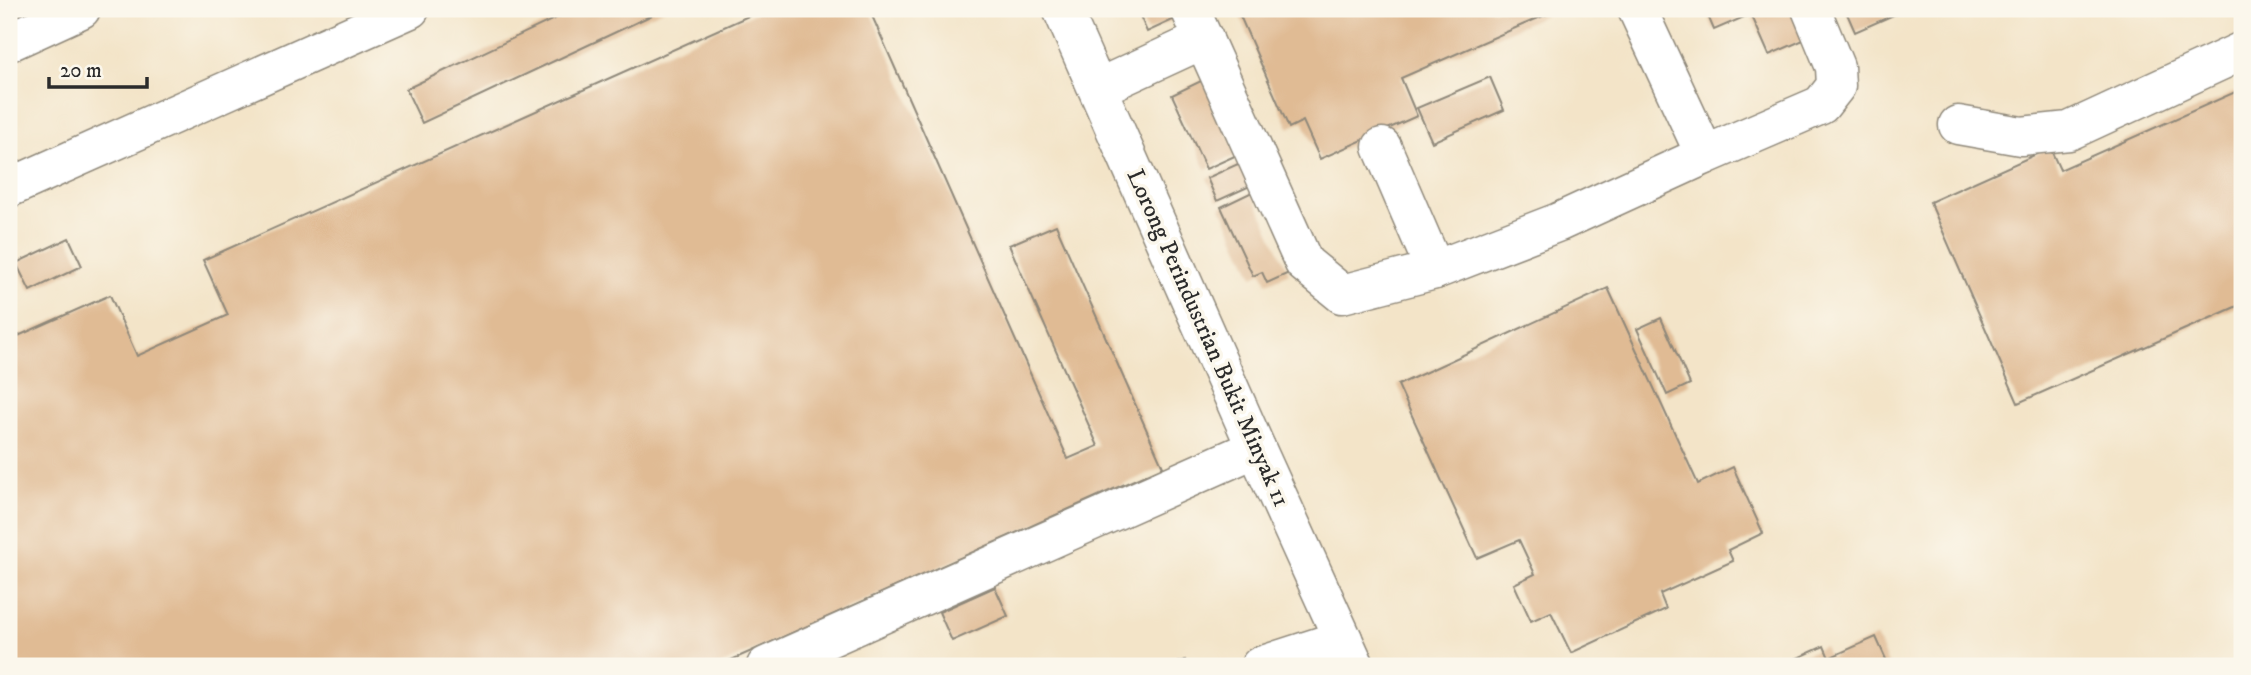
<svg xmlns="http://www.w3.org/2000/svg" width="2251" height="675" font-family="'IM FELL DW Pica',serif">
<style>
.building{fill:#e0bb94}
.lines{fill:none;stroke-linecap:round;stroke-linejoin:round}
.minor-casing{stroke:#8f887a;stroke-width:41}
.minor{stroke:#fff;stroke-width:38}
.labels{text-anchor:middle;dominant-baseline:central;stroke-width:7;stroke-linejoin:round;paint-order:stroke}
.street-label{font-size:24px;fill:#2b2b2b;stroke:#fbf7ec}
</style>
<rect width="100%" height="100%" fill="#fbf7ec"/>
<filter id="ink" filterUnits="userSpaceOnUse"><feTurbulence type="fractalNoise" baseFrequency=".0143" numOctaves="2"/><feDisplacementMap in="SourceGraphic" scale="14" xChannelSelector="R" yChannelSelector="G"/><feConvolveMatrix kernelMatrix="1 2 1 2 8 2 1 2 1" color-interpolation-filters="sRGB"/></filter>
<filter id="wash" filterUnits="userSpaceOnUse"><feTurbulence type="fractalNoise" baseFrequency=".00686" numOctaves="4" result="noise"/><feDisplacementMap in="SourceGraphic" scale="28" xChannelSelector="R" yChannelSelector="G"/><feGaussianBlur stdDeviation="1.57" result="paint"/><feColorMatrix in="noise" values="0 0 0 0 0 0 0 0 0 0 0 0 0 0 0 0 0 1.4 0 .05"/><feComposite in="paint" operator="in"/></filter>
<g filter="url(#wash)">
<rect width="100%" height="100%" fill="#f3e4c8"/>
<g id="blocks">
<!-- building -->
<g class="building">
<polygon points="575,9 665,9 422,123 406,89"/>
<polygon points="764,9 869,9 1068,459 1098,446 1009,245 1056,225 1163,467 718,666 9,666 9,340 110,295 137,356 228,315 203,260"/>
<polygon points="1137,9 1170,9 1175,19 1147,32"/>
<polygon points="1237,9 1559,9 1401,78 1417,116 1320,159 1303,121 1289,128"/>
<polygon points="1705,9 1749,9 1751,14 1714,30"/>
<polygon points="1763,9 1795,9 1808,38 1769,55 1751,14"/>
<polygon points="1845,9 1907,9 1855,32"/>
<polygon points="1490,77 1504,110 1432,142 1417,108"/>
<polygon points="1203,80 1237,155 1206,169 1172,95"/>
<polygon points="2242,89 2242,304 2018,403 1930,202 2050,148 2060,170"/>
<polygon points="1240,163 1250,186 1217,201 1207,178"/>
<polygon points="1252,192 1289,273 1267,283 1262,272 1253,276 1221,207"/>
<polygon points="69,238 82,266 30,291 16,263"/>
<polygon points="1608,288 1698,484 1733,467 1763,533 1728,550 1733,561 1660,594 1666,609 1571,653 1551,612 1531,621 1514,584 1535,574 1519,540 1477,558 1398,385"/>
<polygon points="1661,318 1690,384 1667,395 1637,329"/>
<polygon points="995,587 1008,616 952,641 939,612"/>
<polygon points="1876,637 1889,666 1780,666 1824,646 1829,658"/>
<polygon points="1185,660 1188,666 1170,666"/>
</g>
</g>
</g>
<g filter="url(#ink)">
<use href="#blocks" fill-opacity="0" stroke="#8f887a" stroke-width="2"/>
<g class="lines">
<defs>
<g id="minor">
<polyline points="1062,9 1256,448 1355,666"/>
<polyline points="1190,9 1304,263 1342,294 1435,270 1559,222 1705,155 1821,105 1836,86 1835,67 1811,9"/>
<polyline points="1637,9 1705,155"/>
<polyline points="9,42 81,9"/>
<polyline points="1098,88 1204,39"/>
<polyline points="1958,125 2021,136 2069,131 2242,51"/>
<polyline points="1382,147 1435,270"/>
<polyline points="9,188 410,9"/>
<polyline points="766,666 1256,448"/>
<polyline points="1260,666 1343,639"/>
</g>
</defs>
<!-- minor casing -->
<use href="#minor" class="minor-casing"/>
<!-- minor -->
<use href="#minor" class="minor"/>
</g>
</g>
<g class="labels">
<!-- street labels -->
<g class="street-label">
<text transform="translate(1208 338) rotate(66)">Lorong Perindustrian Bukit Minyak 11</text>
</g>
</g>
<!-- margin -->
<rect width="2251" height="675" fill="none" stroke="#fbf7ec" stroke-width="35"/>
<!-- scale -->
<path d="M49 77v10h98v-10" fill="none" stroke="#2b2b2b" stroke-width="3.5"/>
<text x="60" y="77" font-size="21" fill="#2b2b2b" stroke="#fbf7ec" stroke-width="5" paint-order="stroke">20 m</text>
</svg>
